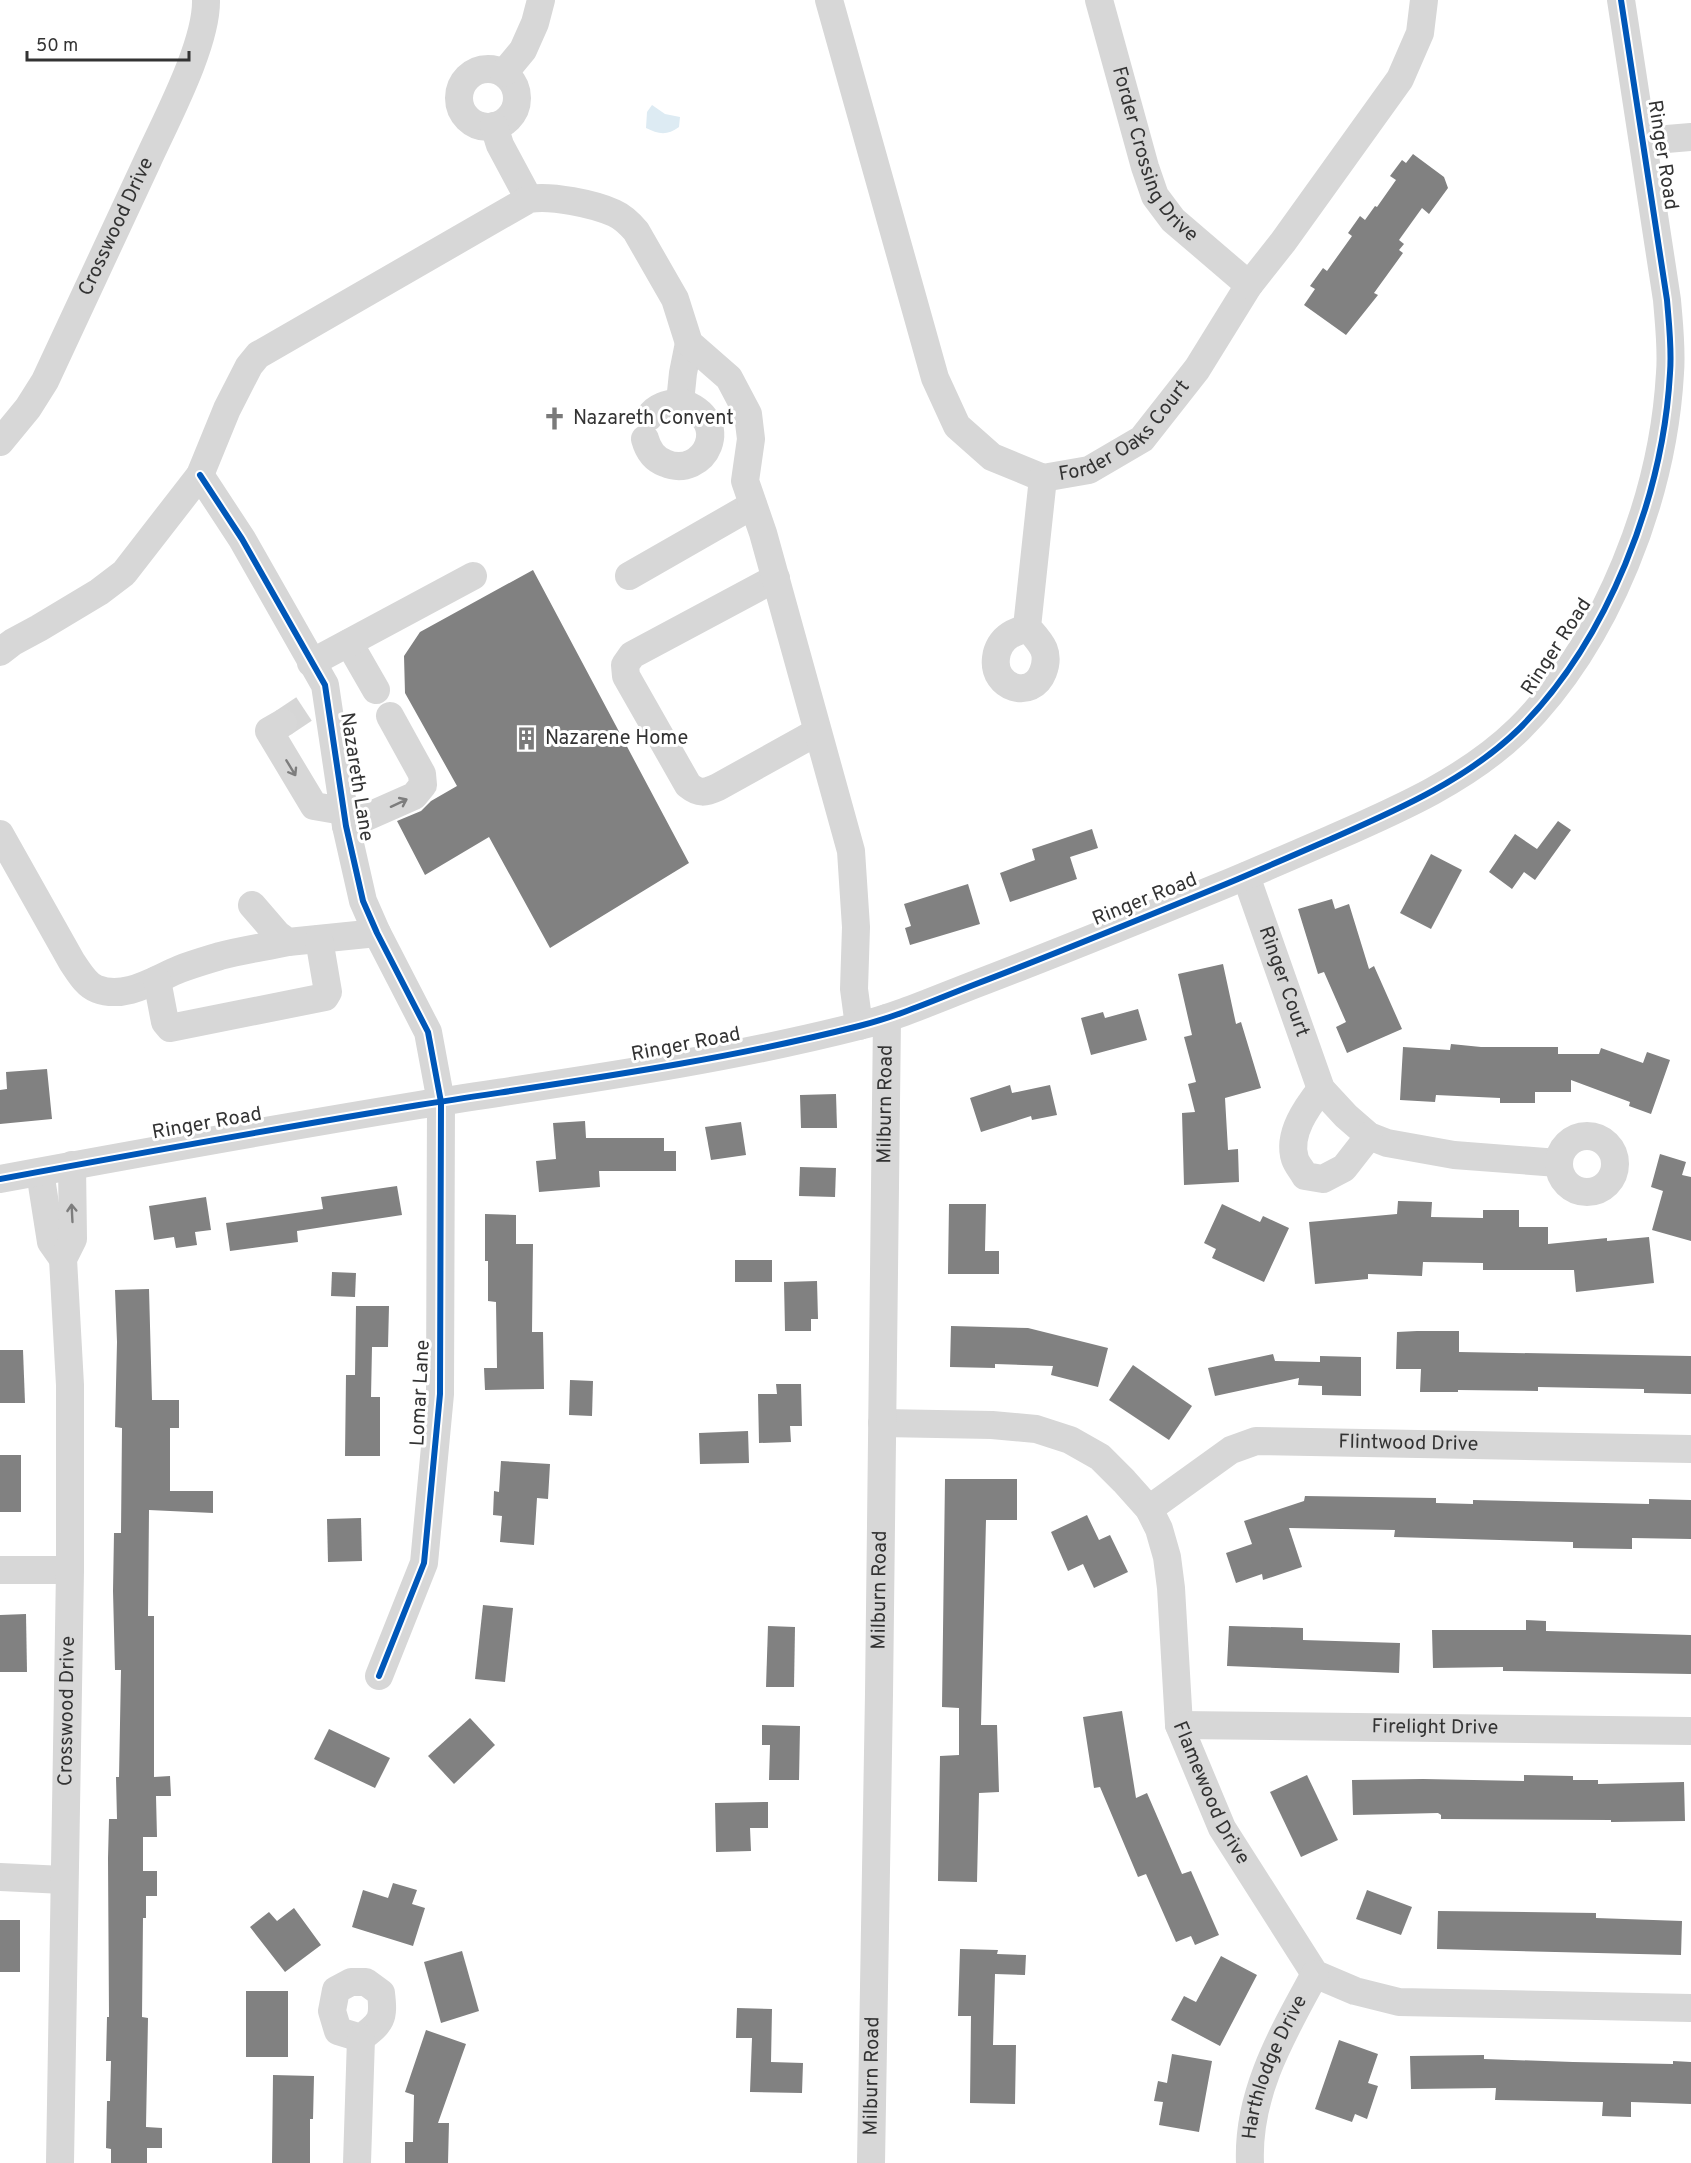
<svg xmlns="http://www.w3.org/2000/svg" width="1691" height="2163" font-family="Overpass,sans-serif">
<style>
.water{fill:#ddebf3}
.building{fill:#818181}
.lines{fill:none;stroke-linecap:round;stroke-linejoin:round}
.minor-tunnel{stroke:#d6d6d6;stroke-width:28;stroke-dasharray:28 14;stroke-linecap:butt}
.minor{stroke:#d7d7d7;stroke-width:28}
.cycleway-casing{stroke:#fff;stroke-width:10}
.cycleway{stroke:#0057b8;stroke-width:6}
.oneway{stroke:#7d7d7d}
.labels{text-anchor:middle;dominant-baseline:central;stroke-width:6;stroke-linejoin:round;paint-order:stroke}
.street-label{font-size:20px;fill:#333;stroke:#fff}
.poi-label{font-size:20px;fill:#333;stroke:#fff;text-anchor:start}
</style>
<rect width="100%" height="100%" fill="#fff"/>
<!-- water -->
<path class="water" d="M652,105L665,114L680,117L679,127C667,136 658,134 646,128L647,112Z"/>
<!-- building -->
<g class="building">
<polygon points="1413,154 1444,177 1448,188 1429,214 1422,208 1399,240 1404,244 1399,250 1403,253 1374,293 1378,295 1346,335 1304,305 1315,289 1310,286 1323,268 1327,271 1352,236 1348,233 1360,216 1365,220 1375,206 1377,207 1396,180 1390,176 1402,160 1406,163"/>
<polygon points="533,570 689,863 550,948 489,837 425,875 397,821 421,811 431,801 457,786 405,693 404,656 420,632"/>
<polygon points="1558,821 1571,830 1535,880 1524,872 1512,889 1489,872 1515,834 1537,849"/>
<polygon points="1092,829 1098,848 1070,857 1077,879 1010,902 1000,873 1035,860 1032,849"/>
<polygon points="1431,854 1462,870 1431,929 1400,913"/>
<polygon points="968,884 980,924 910,945 905,928 911,926 904,904"/>
<polygon points="1332,899 1335,909 1349,904 1369,969 1374,966 1402,1029 1347,1053 1336,1027 1346,1022 1324,972 1318,974 1298,909"/>
<polygon points="1223,964 1236,1024 1241,1022 1261,1088 1225,1098 1228,1150 1238,1149 1239,1182 1184,1185 1182,1113 1195,1112 1188,1084 1196,1082 1184,1037 1192,1035 1178,974"/>
<polygon points="1138,1009 1147,1040 1091,1055 1081,1018 1103,1012 1105,1018"/>
<polygon points="1451,1044 1481,1047 1558,1047 1558,1054 1599,1054 1601,1048 1643,1063 1647,1052 1670,1060 1651,1114 1629,1106 1630,1102 1571,1080 1571,1092 1535,1092 1535,1103 1500,1103 1500,1098 1436,1095 1435,1102 1400,1100 1403,1047 1450,1050"/>
<polygon points="47,1069 52,1119 0,1124 0,1090 7,1089 6,1072"/>
<polygon points="1010,1085 1012,1093 1050,1085 1057,1115 1032,1120 1031,1116 981,1132 970,1098"/>
<polygon points="836,1094 837,1128 801,1128 800,1095"/>
<polygon points="585,1121 586,1138 664,1138 664,1151 676,1151 676,1171 599,1171 600,1187 539,1192 536,1161 556,1159 553,1123"/>
<polygon points="741,1122 746,1155 711,1160 705,1127"/>
<polygon points="1660,1154 1686,1162 1682,1175 1691,1177 1691,1241 1652,1230 1663,1191 1651,1187"/>
<polygon points="800,1167 836,1168 835,1197 799,1196"/>
<polygon points="397,1186 402,1215 297,1231 298,1242 230,1251 226,1223 323,1209 321,1197"/>
<polygon points="206,1197 211,1230 195,1232 197,1245 176,1248 174,1237 154,1240 149,1206"/>
<polygon points="1398,1201 1432,1202 1431,1217 1483,1218 1483,1210 1519,1210 1519,1227 1548,1227 1548,1244 1607,1238 1607,1241 1649,1237 1654,1283 1576,1292 1574,1270 1483,1270 1483,1263 1423,1262 1422,1276 1368,1274 1368,1279 1315,1284 1309,1222 1397,1214"/>
<polygon points="949,1204 986,1204 985,1251 999,1251 999,1274 948,1274"/>
<polygon points="1222,1204 1260,1222 1263,1216 1289,1228 1264,1282 1212,1258 1216,1249 1204,1243"/>
<polygon points="485,1214 516,1215 516,1244 533,1244 532,1332 543,1332 544,1389 485,1390 484,1368 497,1368 496,1302 488,1301 488,1261 485,1261"/>
<rect x="735" y="1260" width="37" height="22"/>
<polygon points="332,1272 356,1273 355,1297 331,1296"/>
<polygon points="817,1281 818,1319 811,1319 811,1331 785,1331 784,1282"/>
<polygon points="149,1289 152,1400 179,1400 179,1428 170,1428 170,1491 213,1491 213,1513 149,1510 148,1616 154,1616 154,1777 170,1776 171,1796 156,1796 157,1837 143,1837 143,1871 157,1871 157,1896 146,1896 146,1918 143,1918 142,2017 148,2018 146,2127 162,2128 162,2148 147,2148 147,2163 111,2163 111,2149 106,2148 107,2101 110,2101 111,2061 106,2061 107,2017 109,2017 108,1858 109,1819 117,1819 116,1777 119,1777 121,1670 115,1670 113,1591 114,1533 121,1533 122,1428 115,1427 117,1342 115,1290"/>
<polygon points="356,1306 389,1306 388,1347 372,1347 371,1397 380,1397 380,1456 345,1456 346,1375 355,1375"/>
<polygon points="951,1326 1028,1328 1108,1348 1098,1387 1051,1375 1053,1366 995,1364 995,1368 950,1367"/>
<polygon points="1417,1331 1459,1331 1459,1352 1691,1356 1691,1394 1644,1393 1644,1389 1538,1387 1538,1391 1458,1390 1458,1392 1420,1392 1421,1369 1396,1369 1397,1332"/>
<polygon points="0,1350 23,1350 25,1403 0,1403"/>
<polygon points="1273,1354 1275,1361 1320,1362 1320,1356 1361,1357 1361,1396 1322,1395 1322,1386 1298,1385 1299,1378 1215,1396 1208,1368"/>
<polygon points="1133,1365 1192,1406 1169,1440 1109,1400"/>
<polygon points="570,1380 593,1381 592,1416 569,1415"/>
<polygon points="776,1384 801,1384 802,1426 790,1426 791,1442 759,1443 758,1394 777,1394"/>
<polygon points="748,1431 749,1463 700,1464 699,1433"/>
<rect x="0" y="1455" width="21" height="57"/>
<polygon points="501,1461 550,1464 548,1499 537,1498 534,1545 500,1542 502,1516 493,1515 494,1491 499,1492"/>
<polygon points="945,1479 1017,1479 1017,1520 986,1520 981,1725 997,1725 999,1792 979,1793 977,1882 938,1881 940,1756 959,1755 959,1708 942,1707"/>
<polygon points="1305,1496 1436,1498 1436,1503 1473,1504 1473,1500 1649,1504 1649,1499 1691,1500 1691,1539 1632,1538 1632,1549 1573,1548 1573,1542 1394,1537 1395,1530 1289,1528 1302,1567 1263,1580 1262,1574 1236,1583 1226,1553 1252,1544 1244,1521 1304,1501"/>
<polygon points="1087,1515 1099,1540 1110,1535 1128,1572 1094,1588 1083,1564 1068,1571 1051,1532"/>
<polygon points="361,1518 362,1561 328,1562 327,1519"/>
<polygon points="483,1605 513,1608 505,1682 475,1679"/>
<polygon points="26,1614 27,1672 0,1672 0,1615"/>
<polygon points="1526,1620 1546,1621 1546,1631 1691,1635 1691,1674 1503,1671 1503,1667 1433,1668 1432,1630 1526,1630"/>
<polygon points="768,1626 795,1627 794,1687 766,1687"/>
<polygon points="1229,1626 1303,1628 1303,1640 1400,1643 1399,1673 1227,1666"/>
<polygon points="1122,1711 1136,1798 1147,1793 1182,1874 1191,1871 1219,1935 1195,1945 1191,1936 1176,1942 1146,1874 1138,1877 1100,1787 1094,1788 1083,1717"/>
<polygon points="470,1718 495,1745 454,1784 428,1756"/>
<polygon points="762,1725 800,1726 799,1780 769,1780 770,1745 762,1745"/>
<polygon points="329,1729 390,1758 375,1788 314,1759"/>
<polygon points="1307,1775 1338,1840 1301,1857 1270,1792"/>
<polygon points="1524,1775 1573,1776 1573,1780 1598,1780 1598,1784 1684,1782 1685,1821 1611,1822 1611,1820 1441,1819 1441,1815 1438,1813 1353,1815 1352,1780 1423,1779 1524,1781"/>
<polygon points="768,1802 768,1828 750,1828 751,1851 716,1852 715,1803"/>
<polygon points="393,1883 417,1890 412,1904 425,1908 413,1946 352,1927 363,1890 388,1898"/>
<polygon points="1367,1890 1412,1907 1401,1935 1356,1919"/>
<polygon points="294,1908 321,1945 285,1972 250,1927 269,1912 277,1921"/>
<polygon points="1438,1911 1596,1913 1596,1918 1682,1921 1681,1955 1437,1949"/>
<rect x="0" y="1920" width="20" height="52"/>
<polygon points="960,1949 998,1950 997,1954 1026,1955 1025,1975 995,1974 993,2045 1016,2045 1015,2104 970,2103 971,2016 958,2016"/>
<polygon points="462,1951 479,2011 441,2023 424,1962"/>
<polygon points="1221,1956 1257,1975 1220,2046 1171,2020 1184,1996 1196,2002"/>
<rect x="246" y="1991" width="42" height="66"/>
<polygon points="737,2008 772,2009 771,2062 803,2063 802,2093 750,2092 752,2038 736,2038"/>
<polygon points="426,2030 466,2044 438,2123 449,2123 448,2163 405,2163 405,2142 413,2142 414,2095 405,2092"/>
<polygon points="1339,2040 1378,2054 1368,2083 1378,2086 1367,2119 1355,2114 1352,2122 1315,2109"/>
<polygon points="1172,2054 1212,2061 1199,2132 1159,2125 1163,2102 1154,2101 1158,2081 1167,2083"/>
<polygon points="1484,2055 1484,2059 1573,2062 1673,2064 1673,2061 1691,2062 1691,2104 1631,2102 1631,2117 1602,2116 1603,2102 1495,2100 1496,2088 1411,2089 1410,2056"/>
<polygon points="273,2075 314,2076 313,2119 310,2119 310,2163 272,2163"/>
</g>
<g class="lines">
<!-- minor-tunnel -->
<polyline class="minor-tunnel" points="283,723 304,709"/>
<!-- minor -->
<g class="minor">
<path id="s1" d="M829,0L935,378L957,426L992,457L1043,478L1089,470L1142,439L1197,369L1249,285L1283,242L1400,79L1420,33L1424,0"/>
<path id="s2" d="M1099,0L1145,167L1155,196L1173,220L1249,285"/>
<circle cx="488" cy="98" r="29"/>
<polyline points="504,73 523,50 535,23 541,0"/>
<polyline points="494,126 500,145 529,199"/>
<polyline points="1643,141 1691,137"/>
<path d="M649,417C656,406 667,404 680,402L683,373L689,343"/>
<path d="M645,439C648,450 654,459 665,463C704,480 736,420 680,402"/>
<path id="s3" d="M0,442L28,408L45,381C79,308 113,235 147,162C166,120 207,44 206,0"/>
<polyline points="200,475 242,539 325,685 346,826 363,901 377,933 428,1032 441,1102 440,1394 424,1563 379,1676"/>
<polyline points="629,576 753,505"/>
<path d="M776,578L632,655L625,665L626,676L688,785C699,794 705,793 718,787L817,732"/>
<path d="M1027,627C1040,642 1051,651 1043,672C1032,701 992,688 996,658C997,649 1002,640 1010,635C1015,632 1022,630 1027,627L1043,478"/>
<polyline points="349,643 376,690"/>
<path d="M0,652L13,642L39,628L99,592L124,573L200,475L227,409L249,366L258,355L529,199C551,195 594,204 614,213C623,217 630,224 636,231L675,299L689,343L729,378L748,414L751,439L745,481L763,533L851,851L856,927L854,989L859,1026"/>
<polyline points="311,663 473,576"/>
<polyline points="283,723 269,731 314,806 343,811"/>
<polyline points="346,826 414,796 423,785 422,774 390,716"/>
<path d="M0,834L72,962C79,972 86,985 97,989C126,1000 155,979 180,969C193,964 207,960 220,956C242,950 265,947 288,942"/>
<path id="s4" d="M1246,876L1321,1089L1346,1116L1369,1136L1387,1143L1454,1155L1558,1163"/>
<polyline points="252,905 277,934 288,942 377,933"/>
<polyline points="157,980 165,1022 170,1028 325,997 328,992 319,939"/>
<path d="M1321,1089C1307,1107 1287,1134 1295,1159C1297,1165 1302,1170 1305,1176L1323,1179L1344,1168L1369,1136"/>
<circle cx="1587" cy="1164" r="28"/>
<polyline points="40,1172 51,1242 63,1259"/>
<path d="M0,1179C140,1153 279,1128 419,1105C566,1082 714,1063 859,1026C899,1016 937,999 976,984C1060,952 1143,918 1226,884C1262,869 1296,854 1331,839C1397,810 1467,780 1519,729C1608,640 1663,497 1670,373C1672,349 1669,325 1667,300L1621,0"/>
<path id="s5" d="M882,1423L992,1425L1036,1429L1070,1440L1100,1457L1124,1481L1149,1509L1159,1529L1167,1557L1171,1588L1179,1725L1222,1828L1315,1974L1355,1991L1399,2002L1691,2008"/>
<path id="s6" d="M1149,1509L1231,1450L1256,1441L1691,1449"/>
<polyline points="0,1570 70,1570"/>
<path id="s7" d="M1179,1725L1691,1731"/>
<polyline points="0,1877 64,1880"/>
<path d="M351,1982H366L381,1993C384,2019 382,2022 361,2038L338,2031L332,2011L336,1990Z"/>
<path id="s8" d="M60,2163L70,1570V1385L63,1259L73,1239L72,1165"/>
<polyline points="357,2163 361,2038"/>
<path id="s9" d="M871,2163L879,1694L887,1018"/>
<path id="s10" d="M1250,2163C1247,2093 1283,2033 1315,1974"/>
</g>
<defs>
<g id="cycleway">
<polyline points="200,475 242,539 325,685 346,826 363,901 377,933 428,1032 441,1102 440,1394 424,1563 379,1676"/>
<path d="M0,1179C140,1153 279,1128 419,1105C566,1082 714,1063 859,1026C899,1016 937,999 976,984C1060,952 1143,918 1226,884C1262,869 1296,854 1331,839C1397,810 1467,780 1519,729C1608,640 1663,497 1670,373C1672,349 1669,325 1667,300L1621,0"/>
</g>
</defs>
<!-- cycleway casing -->
<use href="#cycleway" class="cycleway-casing"/>
<!-- cycleway -->
<use href="#cycleway" class="cycleway"/>
</g>
<!-- one-way arrows -->
<defs><path id="oneway-shaft" d="M-6 0H5M1.5-3L5.5 0L1.5 3" fill="none" stroke-width="1.6" stroke-linecap="round" stroke-linejoin="round" transform="scale(1.5)"/></defs>
<g class="oneway">
<use href="#oneway-shaft" transform="translate(291 768) rotate(59)"/>
<use href="#oneway-shaft" transform="translate(399 803) rotate(-25)"/>
<use href="#oneway-shaft" transform="translate(72 1213) rotate(-93)"/>
</g>
<!-- icons -->
<defs>
<symbol id="church-bare" viewBox="-9 -9 18 18"><path d="M-1.2-6h2.4v3.5h3.3v2.4h-3.3V6h-2.4V-.1h-3.3v-2.4h3.3Z" fill="#7a7a7a" stroke="#fff" stroke-width="2.5" paint-order="stroke"/></symbol>
<symbol id="building-bare" viewBox="-9 -9 18 18"><path d="M-4-6H4V6H1V3H-1V6H-4ZM-2.5-4.3h1.7v1.8h-1.7ZM.8-4.3h1.7v1.8H.8ZM-2.5-1h1.7V.8h-1.7ZM.8-1h1.7V.8H.8Z" fill="#7a7a7a" stroke="#fff" stroke-width="2.5" paint-order="stroke"/></symbol>
</defs>
<g fill-rule="evenodd">
<use href="#church-bare" x="538" y="402" width="33" height="33"/>
<use href="#building-bare" x="510" y="722" width="33" height="33"/>
</g>
<g class="labels">
<!-- street labels -->
<g class="street-label">
<text stroke="none"><textPath href="#s2" startOffset="166">Forder Crossing Drive</textPath></text>
<text transform="translate(1662 155) rotate(81)">Ringer Road</text>
<text stroke="none"><textPath href="#s3" startOffset="246">Crosswood Drive</textPath></text>
<text stroke="none"><textPath href="#s1" startOffset="645">Forder Oaks Court</textPath></text>
<text transform="translate(1557 647) rotate(-57)">Ringer Road</text>
<text transform="translate(356 777) rotate(81)">Nazareth Lane</text>
<text transform="translate(1145 900) rotate(-22)">Ringer Road</text>
<text stroke="none"><textPath href="#s4" startOffset="112">Ringer Court</textPath></text>
<text transform="translate(686 1045) rotate(-11)">Ringer Road</text>
<text stroke="none"><textPath href="#s9" startOffset="1059">Milburn Road</textPath></text>
<text transform="translate(207 1124) rotate(-10)">Ringer Road</text>
<text transform="translate(421 1393) rotate(-87)">Lomar Lane</text>
<text stroke="none"><textPath href="#s6" startOffset="280">Flintwood Drive</textPath></text>
<text stroke="none"><textPath href="#s9" startOffset="573">Milburn Road</textPath></text>
<text stroke="none"><textPath href="#s8" startOffset="452">Crosswood Drive</textPath></text>
<text stroke="none"><textPath href="#s7" startOffset="256">Firelight Drive</textPath></text>
<text stroke="none"><textPath href="#s5" startOffset="591">Flamewood Drive</textPath></text>
<text stroke="none"><textPath href="#s10" startOffset="100">Harthlodge Drive</textPath></text>
<text stroke="none"><textPath href="#s9" startOffset="87">Milburn Road</textPath></text>
</g>
<!-- poi labels -->
<g class="poi-label">
<text x="573" y="419">Nazareth Convent</text>
<text x="545" y="739">Nazarene Home</text>
</g>
</g>
<!-- scale -->
<path d="M27 51v9h162v-9" fill="none" stroke="#333333" stroke-width="3"/>
<text x="36" y="51" font-size="18" fill="#333333" stroke="#ffffff" stroke-width="4.5" paint-order="stroke">50 m</text>
</svg>
